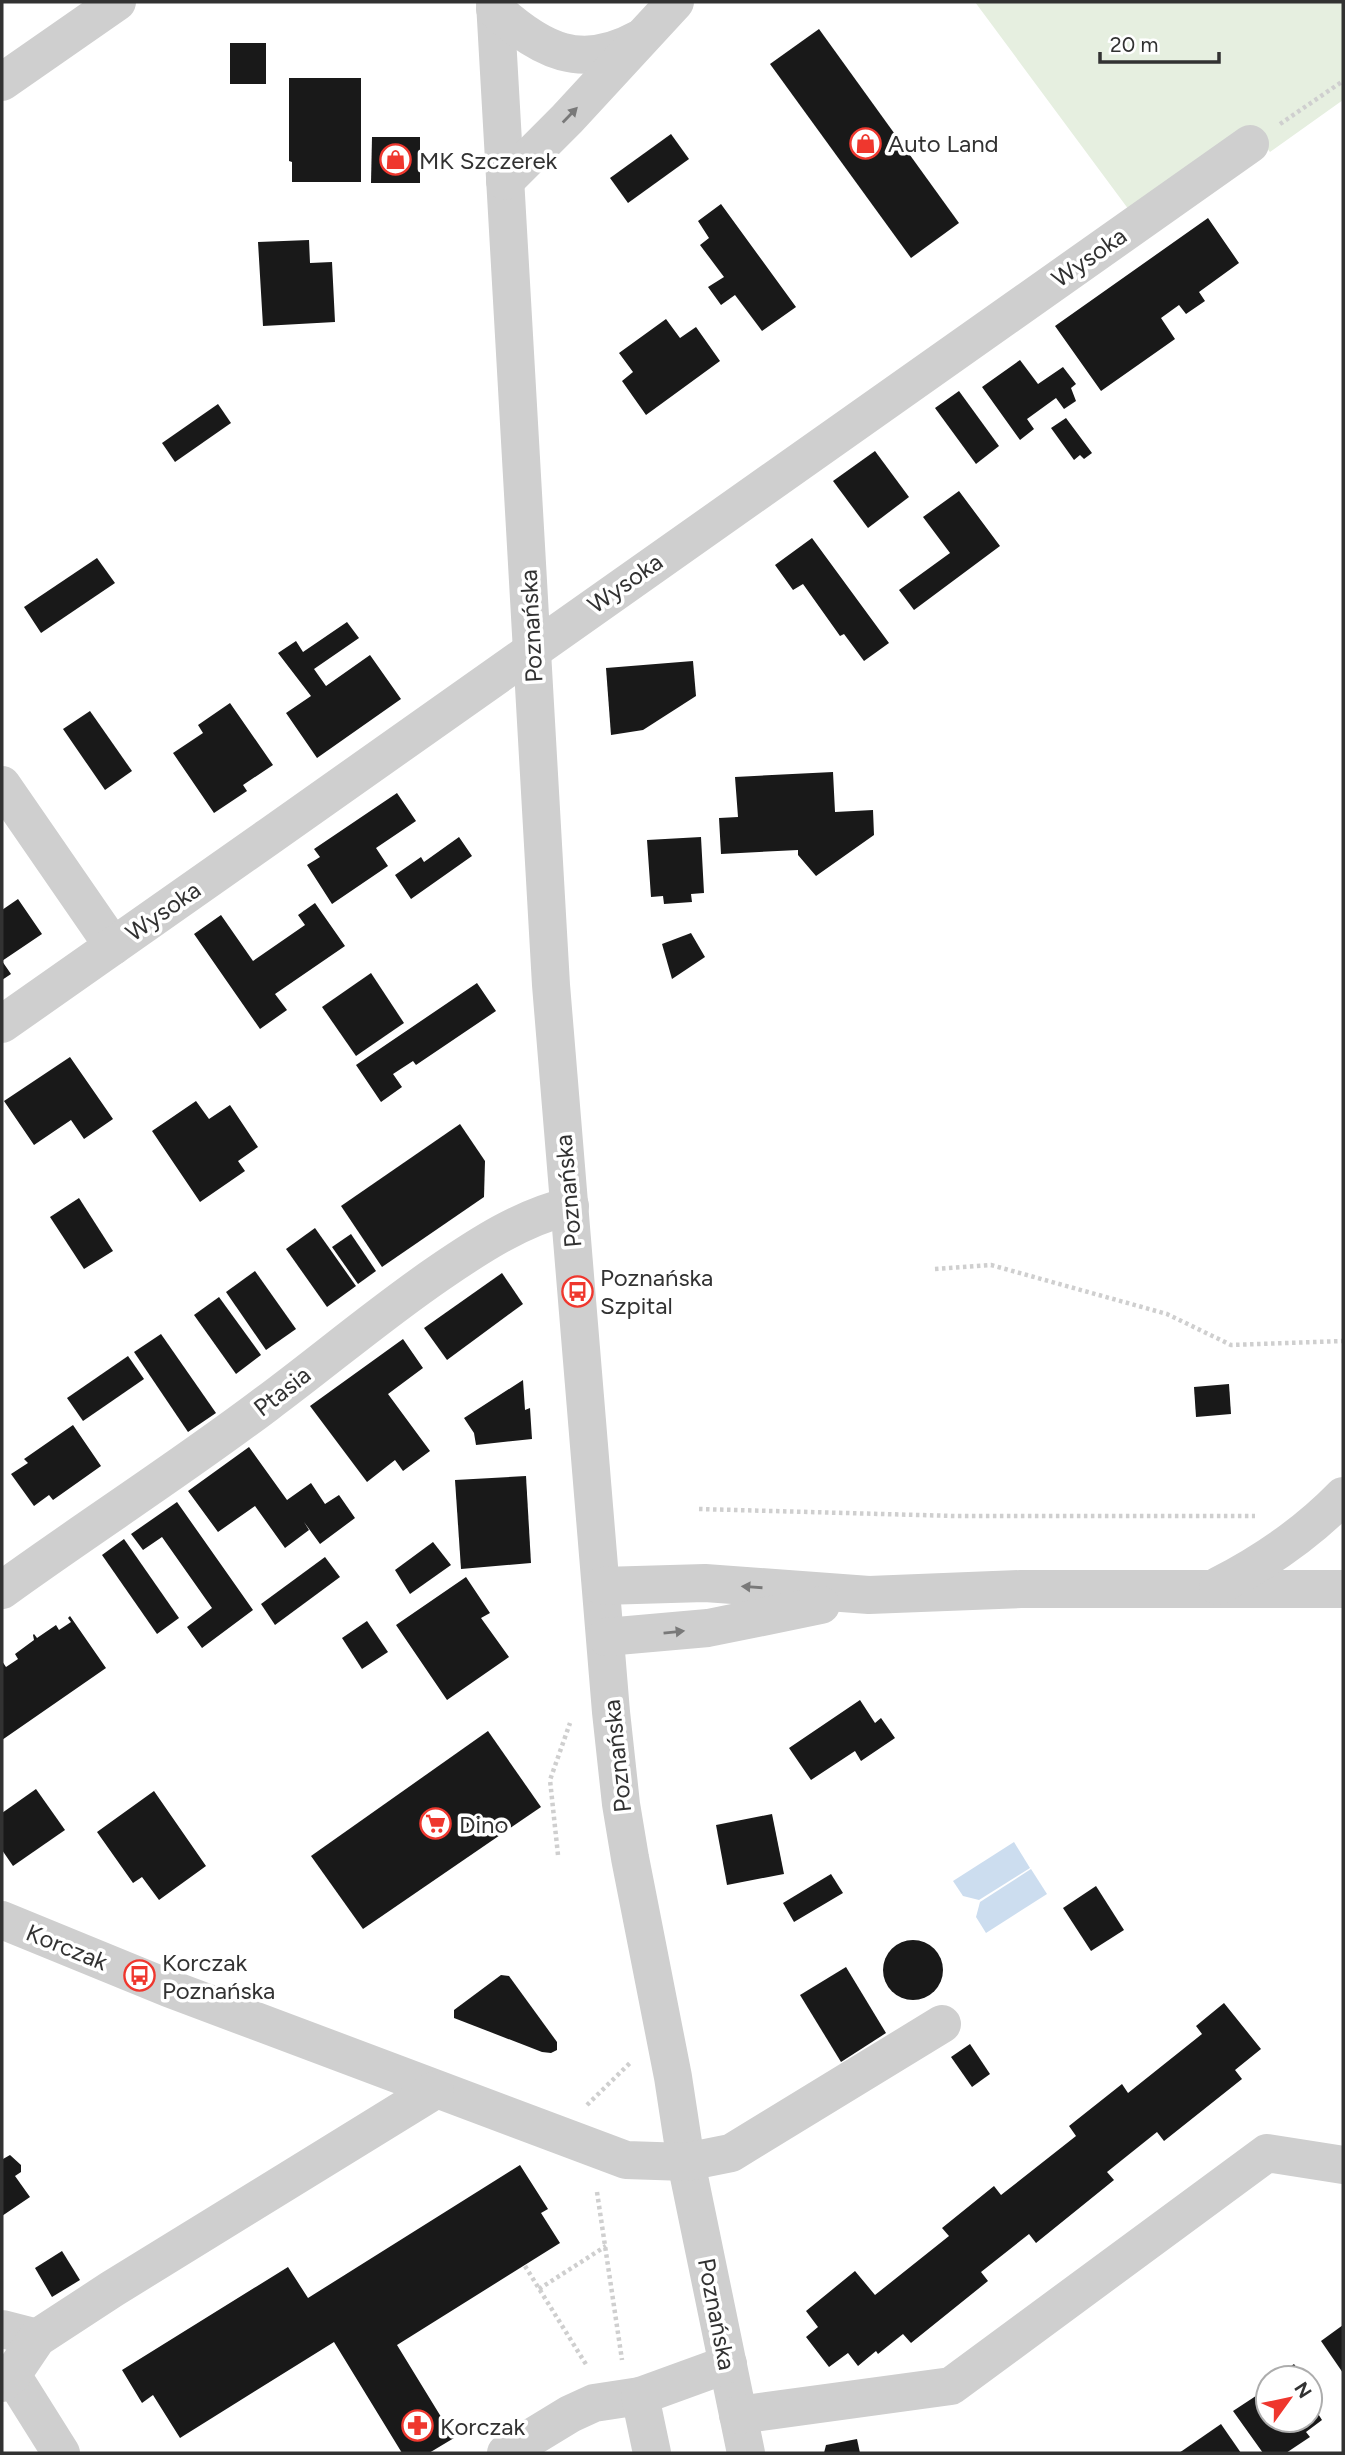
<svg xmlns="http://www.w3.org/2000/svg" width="1345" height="2455" font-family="Figtree,sans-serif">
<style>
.green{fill:#e6efe0}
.water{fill:#ccddef}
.building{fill:#191919}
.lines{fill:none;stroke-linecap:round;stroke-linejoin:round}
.path{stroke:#cfcfcf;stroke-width:4.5;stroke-dasharray:3.5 3.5;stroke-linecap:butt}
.minor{stroke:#cfcfcf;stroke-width:38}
.oneway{fill:#797979}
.labels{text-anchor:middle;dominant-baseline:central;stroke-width:7;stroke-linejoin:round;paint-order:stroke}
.poi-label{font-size:24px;fill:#323232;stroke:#fff;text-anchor:start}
.street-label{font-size:24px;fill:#323232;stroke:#fff}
</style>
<rect width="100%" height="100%" fill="#fff"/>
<!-- green -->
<polygon class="green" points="975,2 1343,2 1343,100 1270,152 1251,129 1129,210"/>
<!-- water -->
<g class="water">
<polygon points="1014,1842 1030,1868 979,1900 963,1896 953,1881"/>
<polygon points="1031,1869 1047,1894 986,1933 976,1917 980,1902"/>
</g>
<!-- building -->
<g class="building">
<polygon points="819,29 959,223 911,258 770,64"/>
<rect x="230" y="43" width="36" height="41"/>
<polygon points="289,78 361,78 361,182 292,182 292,162 289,161"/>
<polygon points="671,134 689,159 628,203 610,178"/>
<polygon points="372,137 420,137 420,183 371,183"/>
<polygon points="721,204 796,307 762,331 735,295 721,305 708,287 724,277 700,245 709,238 698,221"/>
<polygon points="1208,218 1239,263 1199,292 1205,301 1186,314 1179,305 1161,318 1175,339 1101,391 1055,326"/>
<polygon points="309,240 310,263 332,262 335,322 263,326 258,242"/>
<polygon points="666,319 680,338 696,327 720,361 646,415 622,381 633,372 619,353"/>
<polygon points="1020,360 1038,384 1063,367 1076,384 1071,388 1076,401 1064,409 1056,398 1027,419 1034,429 1020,440 982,387"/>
<polygon points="959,391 999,446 976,464 935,408"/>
<polygon points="218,404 231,423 175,462 162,443"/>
<polygon points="1066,418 1092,453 1084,459 1080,455 1074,460 1051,428"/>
<polygon points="875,451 909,497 868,528 833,481"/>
<polygon points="959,491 1000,546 914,610 899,590 950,553 923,517"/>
<polygon points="812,538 889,643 864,661 844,634 840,636 803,584 793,590 775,565"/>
<polygon points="97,558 115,583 41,633 24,607"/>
<polygon points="347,622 359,638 314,669 326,686 370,655 401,699 317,758 286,713 311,696 278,653 296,641 303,652"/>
<polygon points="693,661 696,696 643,730 611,735 606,668"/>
<polygon points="230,703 273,765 243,785 247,791 214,813 173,753 203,733 198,725"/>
<polygon points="90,711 132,771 105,790 63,729"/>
<polygon points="833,772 835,812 873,810 874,835 816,876 798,855 798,850 721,854 719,818 738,817 735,777"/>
<polygon points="397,793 416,821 376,848 388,866 332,904 307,865 320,857 314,849"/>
<polygon points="459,837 472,856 411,899 395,875 421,857 424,862"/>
<polygon points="701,837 704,893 691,894 692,902 664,904 663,896 651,897 647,840"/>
<polygon points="18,899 42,934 2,961 11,974 2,980 2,910"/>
<polygon points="315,903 345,946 275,994 287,1010 260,1029 194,934 221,915 253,961 305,925 298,915"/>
<polygon points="691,933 705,957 672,979 662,944"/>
<polygon points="371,973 404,1023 356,1056 322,1007"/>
<polygon points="477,983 496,1011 416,1065 413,1061 393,1074 402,1087 381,1102 356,1065"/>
<polygon points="70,1057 113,1119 84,1139 71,1120 34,1145 4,1101"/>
<polygon points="196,1101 209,1119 230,1105 258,1147 238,1161 245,1171 200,1202 152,1131"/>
<polygon points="460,1124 485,1161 484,1197 382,1267 341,1206"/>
<polygon points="79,1198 113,1251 84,1269 50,1217"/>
<polygon points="315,1228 356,1286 327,1307 286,1249"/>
<polygon points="351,1234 376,1271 358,1284 332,1247"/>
<polygon points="255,1271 296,1329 266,1350 226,1292"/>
<polygon points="502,1273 523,1304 447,1360 424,1328"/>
<polygon points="219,1297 261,1355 236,1374 194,1315"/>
<polygon points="161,1334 216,1413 188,1432 134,1352"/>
<polygon points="403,1339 423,1368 388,1394 430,1451 403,1471 395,1460 367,1482 310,1406"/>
<polygon points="128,1356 144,1379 83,1421 67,1398"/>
<polygon points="523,1380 525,1410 530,1408 532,1439 476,1445 474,1433 464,1418"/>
<polygon points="1229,1384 1231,1414 1196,1417 1194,1387"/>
<polygon points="73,1425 101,1466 53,1500 49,1495 34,1506 11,1474 28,1463 24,1459"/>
<polygon points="249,1447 287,1500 311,1483 325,1504 339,1495 355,1518 320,1544 304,1522 309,1530 285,1548 255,1506 218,1532 188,1491"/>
<polygon points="526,1476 531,1563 461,1569 455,1480"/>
<polygon points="177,1502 253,1610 202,1648 187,1627 212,1608 162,1537 143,1550 131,1534"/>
<polygon points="124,1539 179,1618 157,1634 102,1555"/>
<polygon points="433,1542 451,1565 410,1594 395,1570"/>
<polygon points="325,1557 340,1577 275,1625 261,1604"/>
<polygon points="466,1577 490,1613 481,1618 509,1657 447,1700 396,1625"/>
<polygon points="70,1616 106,1668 2,1740 2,1661 6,1667 18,1659 15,1654 34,1640 33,1635 34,1634 37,1638 56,1625 59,1630 71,1622 68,1618"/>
<polygon points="367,1621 388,1652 362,1669 342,1638"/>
<polygon points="860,1700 875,1723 881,1718 895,1738 861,1761 855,1751 811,1780 789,1748"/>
<polygon points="488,1731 541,1807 363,1929 311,1856"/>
<polygon points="36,1789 65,1830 13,1866 2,1850 2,1813"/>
<polygon points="154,1791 206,1866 159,1900 142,1877 133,1883 97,1832"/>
<polygon points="772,1814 784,1874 727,1885 716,1825"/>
<polygon points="831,1874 843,1893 794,1922 783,1903"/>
<polygon points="1096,1886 1124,1930 1091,1951 1063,1908"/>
<circle cx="913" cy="1970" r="30"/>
<polygon points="846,1967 886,2033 841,2062 800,1995"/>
<polygon points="501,1975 509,1976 557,2042 557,2050 551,2053 542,2052 454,2018 454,2010"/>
<polygon points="1224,2003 1261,2049 1235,2070 1242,2079 1164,2141 1157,2132 1107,2172 1114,2180 1036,2243 1029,2234 981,2272 988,2281 911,2343 903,2334 878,2354 876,2351 858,2366 848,2353 829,2367 806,2337 818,2327 806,2311 855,2271 875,2295 949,2236 942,2228 994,2186 1001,2195 1076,2136 1069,2126 1122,2084 1128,2093 1202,2034 1196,2026"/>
<polygon points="970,2044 990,2074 972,2087 951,2057"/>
<polygon points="10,2155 21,2165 21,2172 15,2176 30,2197 2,2216 2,2157 3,2159"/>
<polygon points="520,2165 548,2209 541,2213 560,2243 397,2345 454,2438 429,2453 402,2453 334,2342 180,2438 153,2395 142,2403 122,2370 288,2267 308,2298"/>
<polygon points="62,2251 80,2280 52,2297 35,2268"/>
<polygon points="1343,2325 1343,2373 1321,2341"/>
<polygon points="1294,2364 1304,2378 1274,2378"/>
<polygon points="1268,2388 1268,2420 1310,2420 1310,2401 1322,2420 1306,2432 1310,2437 1286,2453 1263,2453 1233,2411"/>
<polygon points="1221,2424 1241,2453 1179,2453"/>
<polygon points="857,2439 860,2453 824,2453 826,2445"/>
</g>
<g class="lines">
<!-- path -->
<g class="path">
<polyline points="1280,124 1343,81"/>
<polyline points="935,1269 991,1265 1167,1314 1231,1345 1343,1341"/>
<polyline points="699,1509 955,1516 1255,1516"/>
<polyline points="558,1855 550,1780 570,1723"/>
<polyline points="587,2105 631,2062"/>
<polyline points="597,2192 622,2360"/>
<polyline points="525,2266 587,2366"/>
<polyline points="539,2289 606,2246"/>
</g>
<!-- minor -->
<g class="minor">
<polyline points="495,2 551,985 611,1712 621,1804 630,1858 673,2077 686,2162 746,2453"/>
<path d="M495,9C541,51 581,71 639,39"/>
<polyline points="2,82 117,2"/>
<polyline points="505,181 567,119 675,2"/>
<polyline points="2,785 113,946"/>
<path d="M2,1024C419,732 834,437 1250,144"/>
<polyline points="602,1586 705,1583 869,1595 1021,1589 1343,1589"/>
<path d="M1218,1586C1265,1562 1306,1534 1343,1496"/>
<path d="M2,1590C89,1527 180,1469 266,1404C324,1361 379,1314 439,1273C480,1245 521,1218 570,1206"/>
<polyline points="606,1637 708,1628 821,1605"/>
<polyline points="2,1920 168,1988 626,2160 686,2162 731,2153 942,2024"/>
<polyline points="2,2329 37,2338"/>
<polyline points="12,2375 61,2453"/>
<polyline points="2,2383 12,2375 37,2338 112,2289 435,2090"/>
<polyline points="738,2415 951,2386 1267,2153 1343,2165"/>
<polyline points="506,2453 570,2414 594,2403 640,2396"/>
<polyline points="652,2453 640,2396 728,2364"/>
</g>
</g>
<!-- one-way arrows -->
<defs><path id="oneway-solid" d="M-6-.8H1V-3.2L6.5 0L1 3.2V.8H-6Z" transform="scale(1.75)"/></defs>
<g class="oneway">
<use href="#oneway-solid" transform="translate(570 115) rotate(-46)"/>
<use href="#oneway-solid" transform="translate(752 1587) rotate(-176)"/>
<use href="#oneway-solid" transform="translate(674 1632) rotate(-6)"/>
</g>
<!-- icons -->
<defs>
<symbol id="shop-ring" viewBox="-11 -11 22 22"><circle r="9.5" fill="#fff" stroke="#ef372e" stroke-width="1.5"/><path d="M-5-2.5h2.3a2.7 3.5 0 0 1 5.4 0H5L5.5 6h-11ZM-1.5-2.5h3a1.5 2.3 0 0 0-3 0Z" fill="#ef372e"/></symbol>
<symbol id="bus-ring" viewBox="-11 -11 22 22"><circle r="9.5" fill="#fff" stroke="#ef372e" stroke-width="1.5"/><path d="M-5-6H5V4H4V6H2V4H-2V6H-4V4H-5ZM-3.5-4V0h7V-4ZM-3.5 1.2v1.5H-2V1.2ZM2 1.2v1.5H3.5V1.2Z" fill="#ef372e"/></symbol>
<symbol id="supermarket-ring" viewBox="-11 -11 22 22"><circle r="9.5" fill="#fff" stroke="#ef372e" stroke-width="1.5"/><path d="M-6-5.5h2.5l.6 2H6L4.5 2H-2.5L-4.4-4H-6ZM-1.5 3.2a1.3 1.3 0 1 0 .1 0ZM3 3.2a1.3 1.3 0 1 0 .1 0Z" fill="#ef372e"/></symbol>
<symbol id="pharmacy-ring" viewBox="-11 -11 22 22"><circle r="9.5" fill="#fff" stroke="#ef372e" stroke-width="1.5"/><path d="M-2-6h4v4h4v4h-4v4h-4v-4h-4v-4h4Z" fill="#ef372e"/></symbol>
</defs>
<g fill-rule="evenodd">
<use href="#shop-ring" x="848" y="126" width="35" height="35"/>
<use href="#shop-ring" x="378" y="142" width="35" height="35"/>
<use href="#bus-ring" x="560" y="1274" width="35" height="35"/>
<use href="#supermarket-ring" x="418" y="1806" width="35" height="35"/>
<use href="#bus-ring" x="122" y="1958" width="35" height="35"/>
<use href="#pharmacy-ring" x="400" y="2408" width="35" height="35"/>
</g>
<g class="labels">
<!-- poi labels -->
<g class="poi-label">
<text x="888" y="143">Auto Land</text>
<text x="419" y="160">MK Szczerek</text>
<text x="600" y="1277">Poznańska<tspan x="600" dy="28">Szpital</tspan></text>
<text x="459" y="1824">Dino</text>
<text x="162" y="1962">Korczak<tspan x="162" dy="28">Poznańska</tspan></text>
<text x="440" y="2426">Korczak</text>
</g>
<!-- street labels -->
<g class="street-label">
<text transform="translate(1089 257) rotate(-35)">Wysoka</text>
<text transform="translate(625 583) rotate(-35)">Wysoka</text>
<text transform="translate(531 626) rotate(-93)">Poznańska</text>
<text transform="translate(163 911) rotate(-35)">Wysoka</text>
<text transform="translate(568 1191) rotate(-95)">Poznańska</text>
<text transform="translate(282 1391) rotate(-38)">Ptasia</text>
<text transform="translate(617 1756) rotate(-96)">Poznańska</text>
<text transform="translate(67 1947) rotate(22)">Korczak</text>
<text transform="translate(717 2314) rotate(79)">Poznańska</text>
</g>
</g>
<!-- border -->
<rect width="1345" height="2455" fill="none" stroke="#323232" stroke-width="7"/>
<!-- north arrow -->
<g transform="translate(1289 2399) rotate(57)"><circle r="33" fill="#ffffff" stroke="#adadad" stroke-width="2"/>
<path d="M0-5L12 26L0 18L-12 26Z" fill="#ef372e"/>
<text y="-10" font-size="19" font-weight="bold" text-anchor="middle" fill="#323232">N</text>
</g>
<!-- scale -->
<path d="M1100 52v10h119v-10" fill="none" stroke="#323232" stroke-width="3.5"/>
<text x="1110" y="52" font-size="21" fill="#323232" stroke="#ffffff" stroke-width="5" paint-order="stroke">20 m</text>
</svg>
